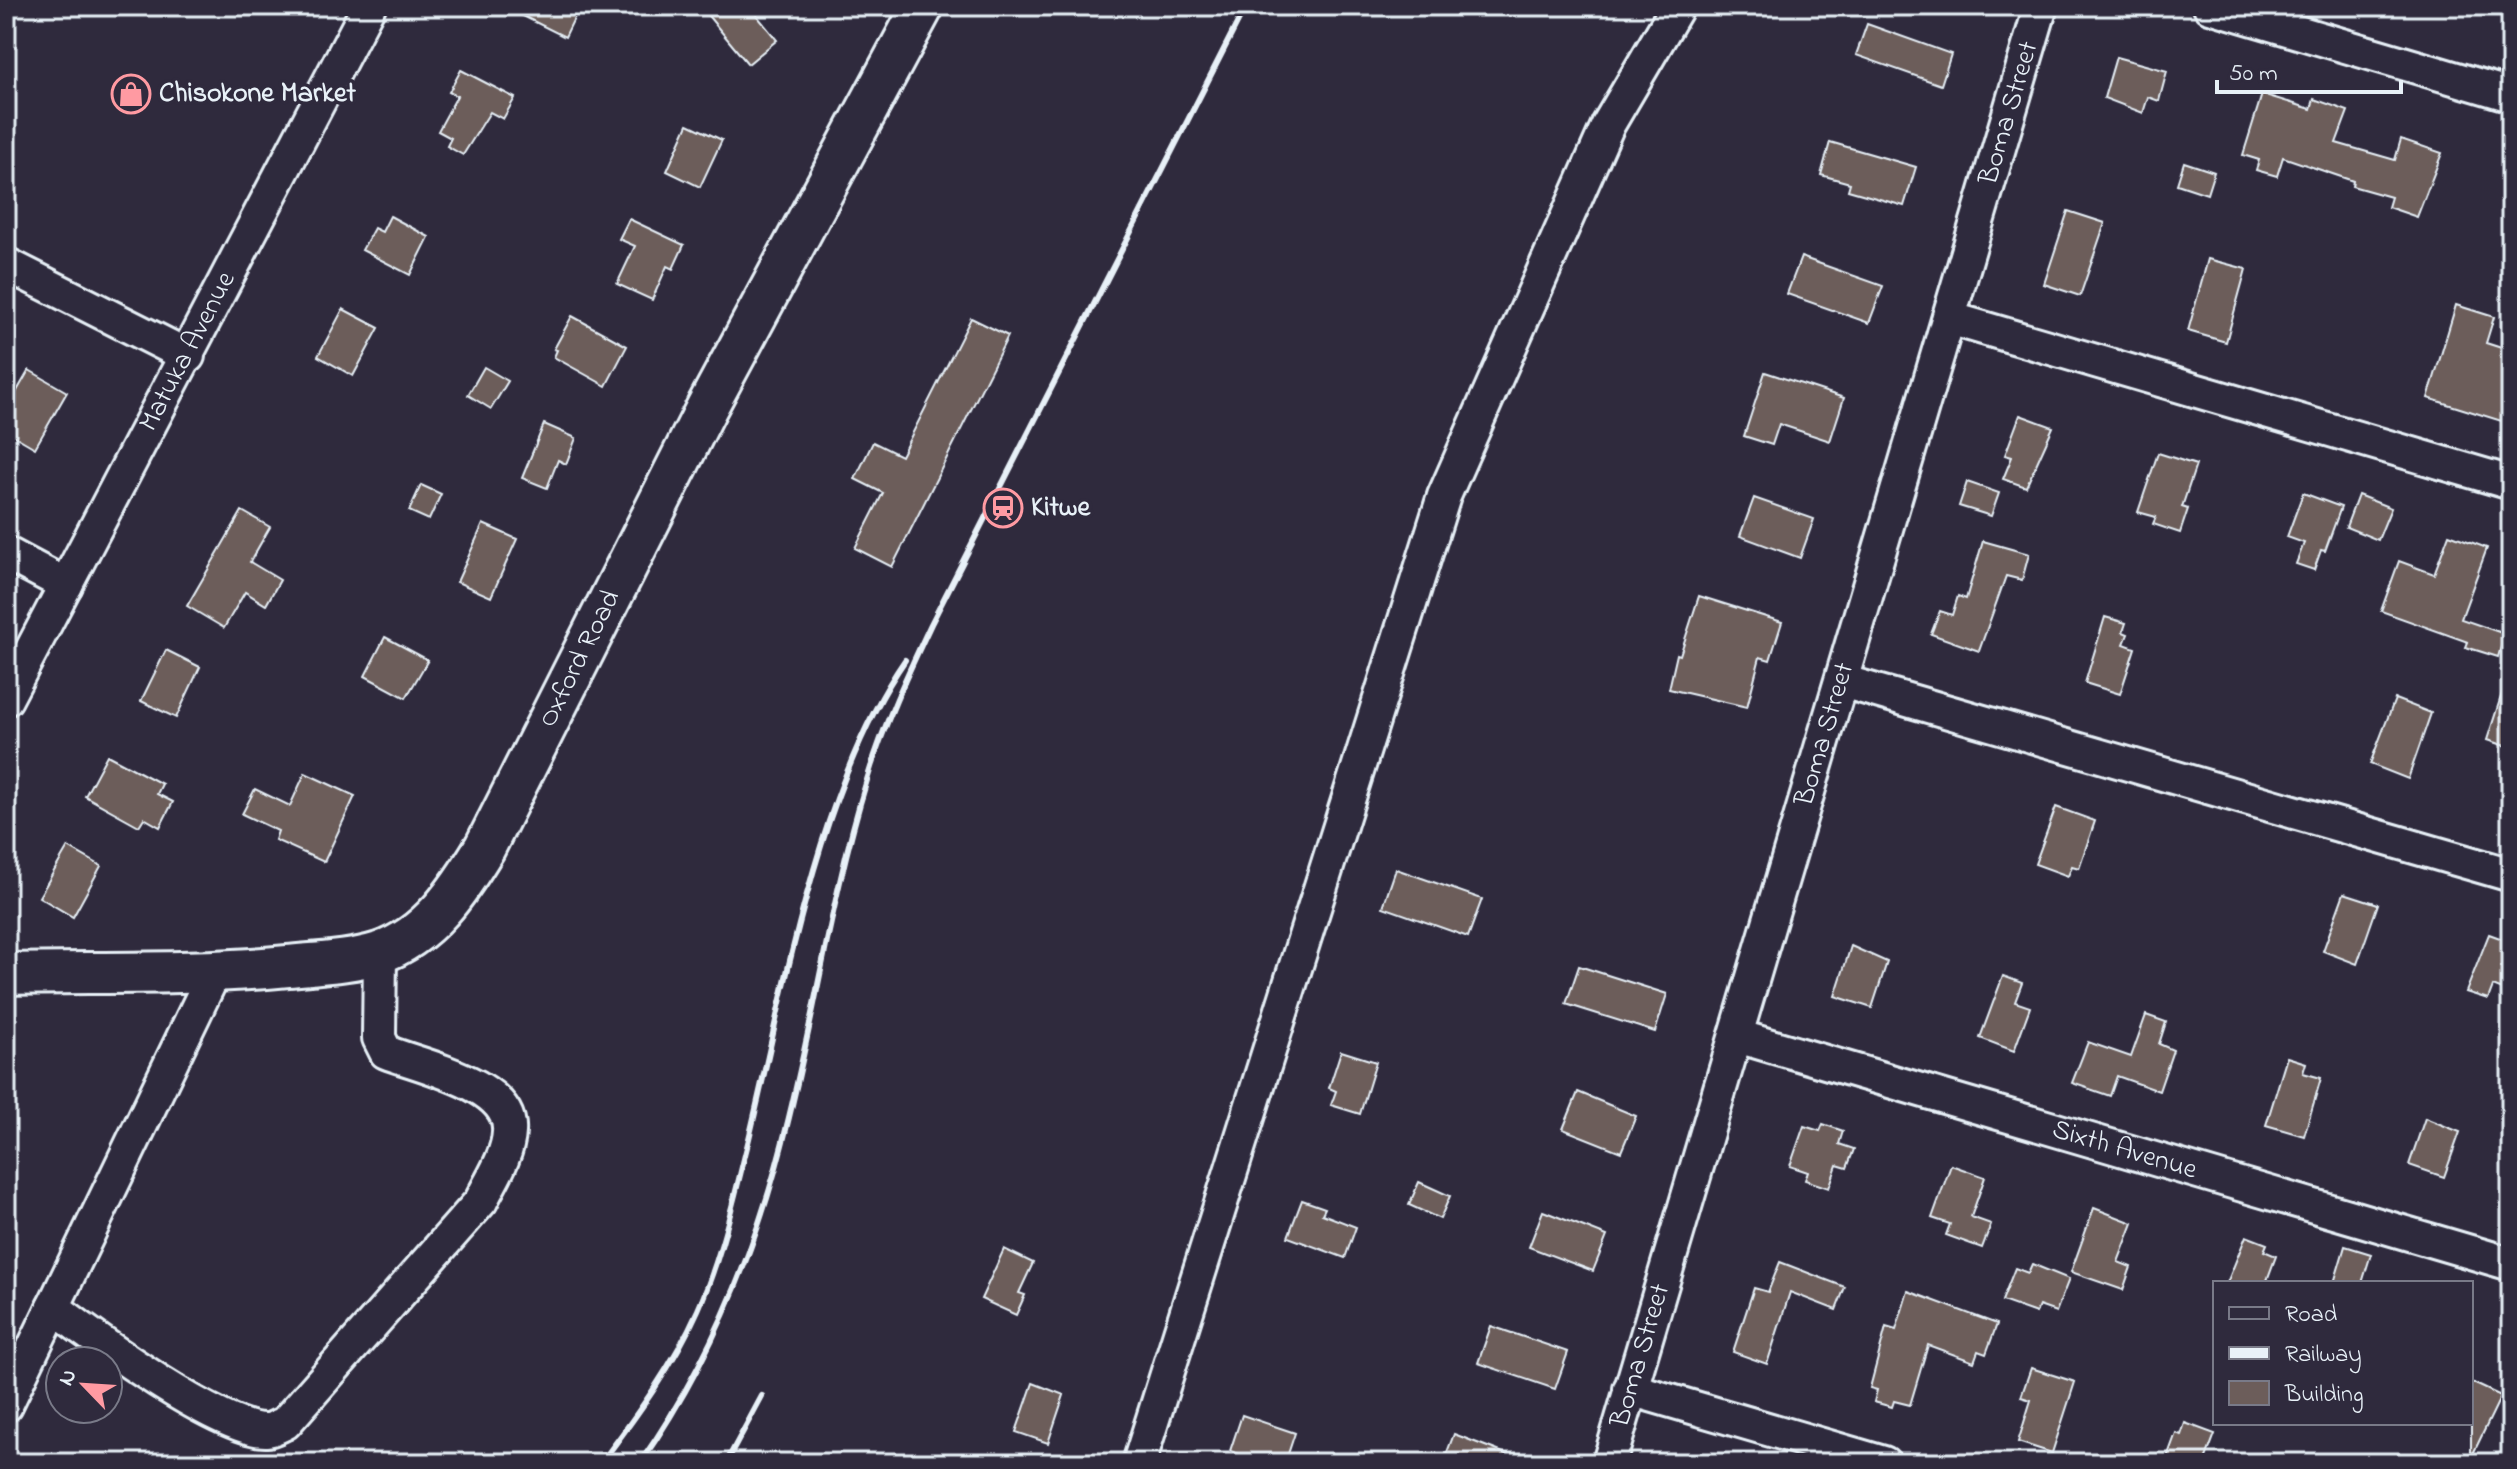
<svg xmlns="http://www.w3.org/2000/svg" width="2517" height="1469" font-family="'Indie Flower',sans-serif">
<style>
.building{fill:#6c5d5a;stroke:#e8f1f8;stroke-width:2}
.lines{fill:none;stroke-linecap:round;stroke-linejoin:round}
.minor-casing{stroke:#e8f1f8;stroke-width:38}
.major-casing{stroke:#e8f1f8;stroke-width:46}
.minor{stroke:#2f2a3d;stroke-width:32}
.major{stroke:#2f2a3d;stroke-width:40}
.rail{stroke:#e8f1f8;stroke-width:6}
.labels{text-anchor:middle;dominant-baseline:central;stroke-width:7;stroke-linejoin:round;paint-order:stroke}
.poi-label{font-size:28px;font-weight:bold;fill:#e8f1f8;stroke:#2f2a3d;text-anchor:start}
.street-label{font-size:28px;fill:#e8f1f8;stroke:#2f2a3d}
</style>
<rect width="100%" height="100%" fill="#2f2a3d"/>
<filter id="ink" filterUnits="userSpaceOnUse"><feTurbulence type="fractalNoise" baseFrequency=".0125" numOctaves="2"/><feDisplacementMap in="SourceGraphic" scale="16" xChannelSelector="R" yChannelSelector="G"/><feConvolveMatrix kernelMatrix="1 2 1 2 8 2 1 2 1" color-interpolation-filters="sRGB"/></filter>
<g filter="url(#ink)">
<!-- building -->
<g class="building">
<polygon points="503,6 580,6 565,37"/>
<polygon points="700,6 749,6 777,40 748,64"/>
<polygon points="1867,24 1951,54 1941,85 1856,55"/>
<polygon points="2116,57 2167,71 2159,101 2148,97 2143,113 2104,98"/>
<polygon points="461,70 515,98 503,119 490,112 463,155 447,146 451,138 438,131 457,96 449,92"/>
<polygon points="2262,94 2311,109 2314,99 2348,111 2336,143 2395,160 2401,139 2442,153 2417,217 2388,207 2391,197 2352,186 2353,181 2283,157 2277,176 2256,170 2259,160 2243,155"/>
<polygon points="688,124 722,140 700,187 667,171"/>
<polygon points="1830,142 1916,167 1904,206 1848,190 1850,183 1821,175"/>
<polygon points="2184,162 2214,172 2207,194 2177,184"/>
<polygon points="2068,211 2105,223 2080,296 2044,284"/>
<polygon points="390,216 429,237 410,275 362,250 374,228 382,232"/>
<polygon points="629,219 684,245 673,269 667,266 652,300 617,284 635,246 619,239"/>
<polygon points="1801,257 1883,286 1869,323 1787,294"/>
<polygon points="2208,259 2246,269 2226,342 2188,331"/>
<polygon points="2456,305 2494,317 2486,343 2511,351 2511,424 2428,398"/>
<polygon points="343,309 379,328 353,376 318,356"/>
<polygon points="572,316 627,346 606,386 554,357 557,350 554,349"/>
<polygon points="971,318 1008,336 892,567 855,548 883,493 855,479 873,442 901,456"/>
<polygon points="484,367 508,381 491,409 468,395"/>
<polygon points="29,370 67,392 35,448 6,431 6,410"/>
<polygon points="1765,372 1844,398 1830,441 1779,424 1772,445 1744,436"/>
<polygon points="2020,415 2053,427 2026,487 2003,479 2012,457 2005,455"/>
<polygon points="544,424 576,438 566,464 558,460 547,488 522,478"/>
<polygon points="2158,453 2196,465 2182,507 2188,509 2180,533 2153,524 2156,517 2138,512"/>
<polygon points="1967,482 1999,493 1991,516 1959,506"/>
<polygon points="421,485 441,494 429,520 409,511"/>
<polygon points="2303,493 2341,507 2325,551 2321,550 2314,570 2296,564 2304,543 2287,537"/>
<polygon points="2358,495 2391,508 2378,540 2346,527"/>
<polygon points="1754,498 1814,519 1800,558 1740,536"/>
<polygon points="242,511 270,527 250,562 280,580 266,605 245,592 224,628 187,606"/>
<polygon points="483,524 517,539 491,597 457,582"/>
<polygon points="2449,534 2487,548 2461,619 2505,634 2498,657 2466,647 2468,642 2381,611 2399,561 2434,574"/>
<polygon points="1983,541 2029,554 2022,580 2006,576 1979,651 1931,634 1940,611 1952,615 1958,596 1966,599"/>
<polygon points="1699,596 1782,622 1770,660 1760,657 1747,707 1669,689 1677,654 1680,655"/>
<polygon points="2105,617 2126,623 2123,632 2128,634 2124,644 2135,648 2120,694 2085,683"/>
<polygon points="385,637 428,660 406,698 365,676"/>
<polygon points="166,650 200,667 176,718 141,701"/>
<polygon points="2507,678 2511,679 2511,748 2487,740"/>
<polygon points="2395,699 2431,713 2408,779 2370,764"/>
<polygon points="107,755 162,784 157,794 173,802 160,827 144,818 139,826 85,796"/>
<polygon points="305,773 355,796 324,862 275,840 278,831 242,814 255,789 290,806"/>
<polygon points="2056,807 2095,821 2079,868 2072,866 2068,876 2035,864"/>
<polygon points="68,847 101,866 73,917 39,897"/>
<polygon points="1396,869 1482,899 1468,937 1383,907"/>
<polygon points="2344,893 2378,904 2357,964 2323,951"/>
<polygon points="2489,934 2511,942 2511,975 2505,991 2493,986 2488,999 2466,992"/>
<polygon points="1851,946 1887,962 1872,1008 1835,996"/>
<polygon points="1579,966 1667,994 1655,1032 1566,1004"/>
<polygon points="2003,976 2022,983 2015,1002 2030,1007 2014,1051 1980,1038"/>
<polygon points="2146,1015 2166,1022 2159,1044 2173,1050 2159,1091 2117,1076 2110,1096 2072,1083 2088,1042 2131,1057"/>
<polygon points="1341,1051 1376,1062 1360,1114 1331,1105 1336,1091 1329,1088"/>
<polygon points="2287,1057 2306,1063 2303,1073 2321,1078 2304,1136 2266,1125"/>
<polygon points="1578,1092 1636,1116 1621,1152 1563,1129"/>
<polygon points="2425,1118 2460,1132 2444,1177 2409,1165"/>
<polygon points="1823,1124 1843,1131 1839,1144 1854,1149 1847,1168 1837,1165 1829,1188 1805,1180 1808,1172 1790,1166 1804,1126 1820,1131"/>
<polygon points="1951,1165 1985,1177 1971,1217 1991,1224 1982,1248 1946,1235 1950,1224 1932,1218"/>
<polygon points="1419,1182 1450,1196 1440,1219 1409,1205"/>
<polygon points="1302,1200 1325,1208 1322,1214 1356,1227 1345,1258 1288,1237"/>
<polygon points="2094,1208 2133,1223 2118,1262 2131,1267 2123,1290 2071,1272"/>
<polygon points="1543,1211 1607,1236 1593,1271 1529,1247"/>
<polygon points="2246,1236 2267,1244 2264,1251 2276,1256 2266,1283 2227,1283"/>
<polygon points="2345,1246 2371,1254 2362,1283 2334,1283"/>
<polygon points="1004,1249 1033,1263 1019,1293 1025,1295 1016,1315 981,1299"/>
<polygon points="1780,1262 1845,1287 1836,1310 1790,1292 1767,1364 1733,1352 1754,1288 1768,1292"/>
<polygon points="2032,1264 2069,1279 2056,1312 2039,1306 2036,1313 2002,1301 2015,1268 2028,1273"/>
<polygon points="1908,1291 1997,1324 1986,1354 1978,1351 1974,1362 1928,1345 1910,1405 1894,1401 1892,1407 1874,1402 1877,1390 1870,1388 1886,1327 1896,1330"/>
<polygon points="1491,1326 1568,1352 1555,1389 1478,1363"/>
<polygon points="2031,1368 2075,1382 2052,1453 2018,1442 2031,1400 2021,1397"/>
<polygon points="2471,1382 2501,1396 2471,1458"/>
<polygon points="1033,1383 1064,1395 1048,1443 1016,1432"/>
<polygon points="1242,1415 1295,1433 1285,1463 1265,1463 1230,1451"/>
<polygon points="2185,1423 2215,1434 2204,1463 2165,1463 2176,1433 2181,1435"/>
<polygon points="1454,1434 1524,1461 1524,1463 1443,1463"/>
</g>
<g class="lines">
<defs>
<g id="minor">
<polyline points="2210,6 2511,95"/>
<polyline points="6,264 188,356"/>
<polyline points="1949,318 2511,483"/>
<polyline points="6,553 66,585"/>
<polyline points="1842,681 2511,875"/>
<path id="s1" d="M6,699L369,6"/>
<path id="s2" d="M1737,1036L2511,1264"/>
<path d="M53,1307C91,1336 223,1433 267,1430C272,1430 280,1425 285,1423L481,1201C491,1180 508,1156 509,1132C513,1084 421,1066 386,1052L379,1038L380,952"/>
<polyline points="1630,1389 1884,1463"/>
<polyline points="6,1405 215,971"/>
<polyline points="1139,1463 1444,496 1608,125 1678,6"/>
<path id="s3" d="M1609,1463L2041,6"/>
</g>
<g id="major">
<path id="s4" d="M6,974C100,972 195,975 288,966C317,963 350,962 379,953C429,936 459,890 485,847L707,407L923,6"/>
</g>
</defs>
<!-- minor casing -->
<use href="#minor" class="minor-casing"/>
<!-- major casing -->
<use href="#major" class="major-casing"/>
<!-- minor -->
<use href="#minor" class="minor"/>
<!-- major -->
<use href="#major" class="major"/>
<!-- rail -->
<g class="rail">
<path d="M601,1463C637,1415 673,1366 698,1310C721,1258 733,1202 747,1147C784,996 817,787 905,660"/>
<path d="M640,1463C707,1367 753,1258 782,1145C814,1025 830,899 867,780C883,726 907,675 931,624L1246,6"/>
<polyline points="726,1463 762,1396"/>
</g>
</g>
</g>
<!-- icons -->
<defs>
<symbol id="shop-ring" viewBox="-11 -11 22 22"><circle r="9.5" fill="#2f2a3d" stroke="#ff9aa2" stroke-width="1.5"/><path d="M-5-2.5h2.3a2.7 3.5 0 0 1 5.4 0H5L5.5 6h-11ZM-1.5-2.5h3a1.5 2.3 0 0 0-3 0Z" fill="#ff9aa2"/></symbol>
<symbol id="station-ring" viewBox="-11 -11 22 22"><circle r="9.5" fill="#2f2a3d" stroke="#ff9aa2" stroke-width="1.5"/><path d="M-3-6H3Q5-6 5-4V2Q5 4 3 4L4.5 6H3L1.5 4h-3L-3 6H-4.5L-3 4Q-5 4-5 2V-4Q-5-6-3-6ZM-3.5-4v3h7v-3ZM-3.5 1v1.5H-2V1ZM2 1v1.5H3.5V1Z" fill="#ff9aa2"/></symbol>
</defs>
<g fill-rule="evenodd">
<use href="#shop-ring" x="109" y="72" width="44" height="44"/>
<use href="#station-ring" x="981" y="486" width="44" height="44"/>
</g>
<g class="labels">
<!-- poi labels -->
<g class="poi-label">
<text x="159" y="94">Chisokone Market</text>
<text x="1031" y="508">Kitwe</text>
</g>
<!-- street labels -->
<g class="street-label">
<text stroke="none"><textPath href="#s3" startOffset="1408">Boma Street</textPath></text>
<text stroke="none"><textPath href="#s1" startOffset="392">Matuka Avenue</textPath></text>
<text stroke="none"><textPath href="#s4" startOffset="738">Oxford Road</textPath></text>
<text stroke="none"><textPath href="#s3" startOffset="760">Boma Street</textPath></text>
<text stroke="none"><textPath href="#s2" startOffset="404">Sixth Avenue</textPath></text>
<text stroke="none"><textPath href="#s3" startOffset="112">Boma Street</textPath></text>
</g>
</g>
<!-- margin -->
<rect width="2517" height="1469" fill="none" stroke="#2f2a3d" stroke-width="32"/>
<rect x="16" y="16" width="2485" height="1437" fill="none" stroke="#e8f1f8" stroke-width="3" filter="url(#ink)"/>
<!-- legend -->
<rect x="2213" y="1281" width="260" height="144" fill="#2f2a3d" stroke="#797a88" stroke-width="2"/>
<rect x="2229" y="1307" width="40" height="12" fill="#2f2a3d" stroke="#797a88" stroke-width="2"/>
<text x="2285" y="1321" font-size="24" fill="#e8f1f8">Road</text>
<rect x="2229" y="1347" width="40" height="12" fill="#e8f1f8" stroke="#797a88" stroke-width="2"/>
<text x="2285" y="1361" font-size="24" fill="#e8f1f8">Railway</text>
<rect x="2229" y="1381" width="40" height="24" fill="#6c5d5a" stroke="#797a88" stroke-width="2"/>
<text x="2285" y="1401" font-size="24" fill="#e8f1f8">Building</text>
<!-- north arrow -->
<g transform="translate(84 1385) rotate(295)"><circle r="38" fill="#2f2a3d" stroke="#797a88" stroke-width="2"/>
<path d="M0-6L14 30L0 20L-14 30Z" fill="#ff9aa2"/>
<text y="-12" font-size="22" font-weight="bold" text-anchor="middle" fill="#e8f1f8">N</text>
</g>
<!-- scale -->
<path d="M2217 80v12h184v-12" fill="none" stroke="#e8f1f8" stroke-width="4"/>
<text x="2229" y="80" font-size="24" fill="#e8f1f8" stroke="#2f2a3d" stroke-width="6" paint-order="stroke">50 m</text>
</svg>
